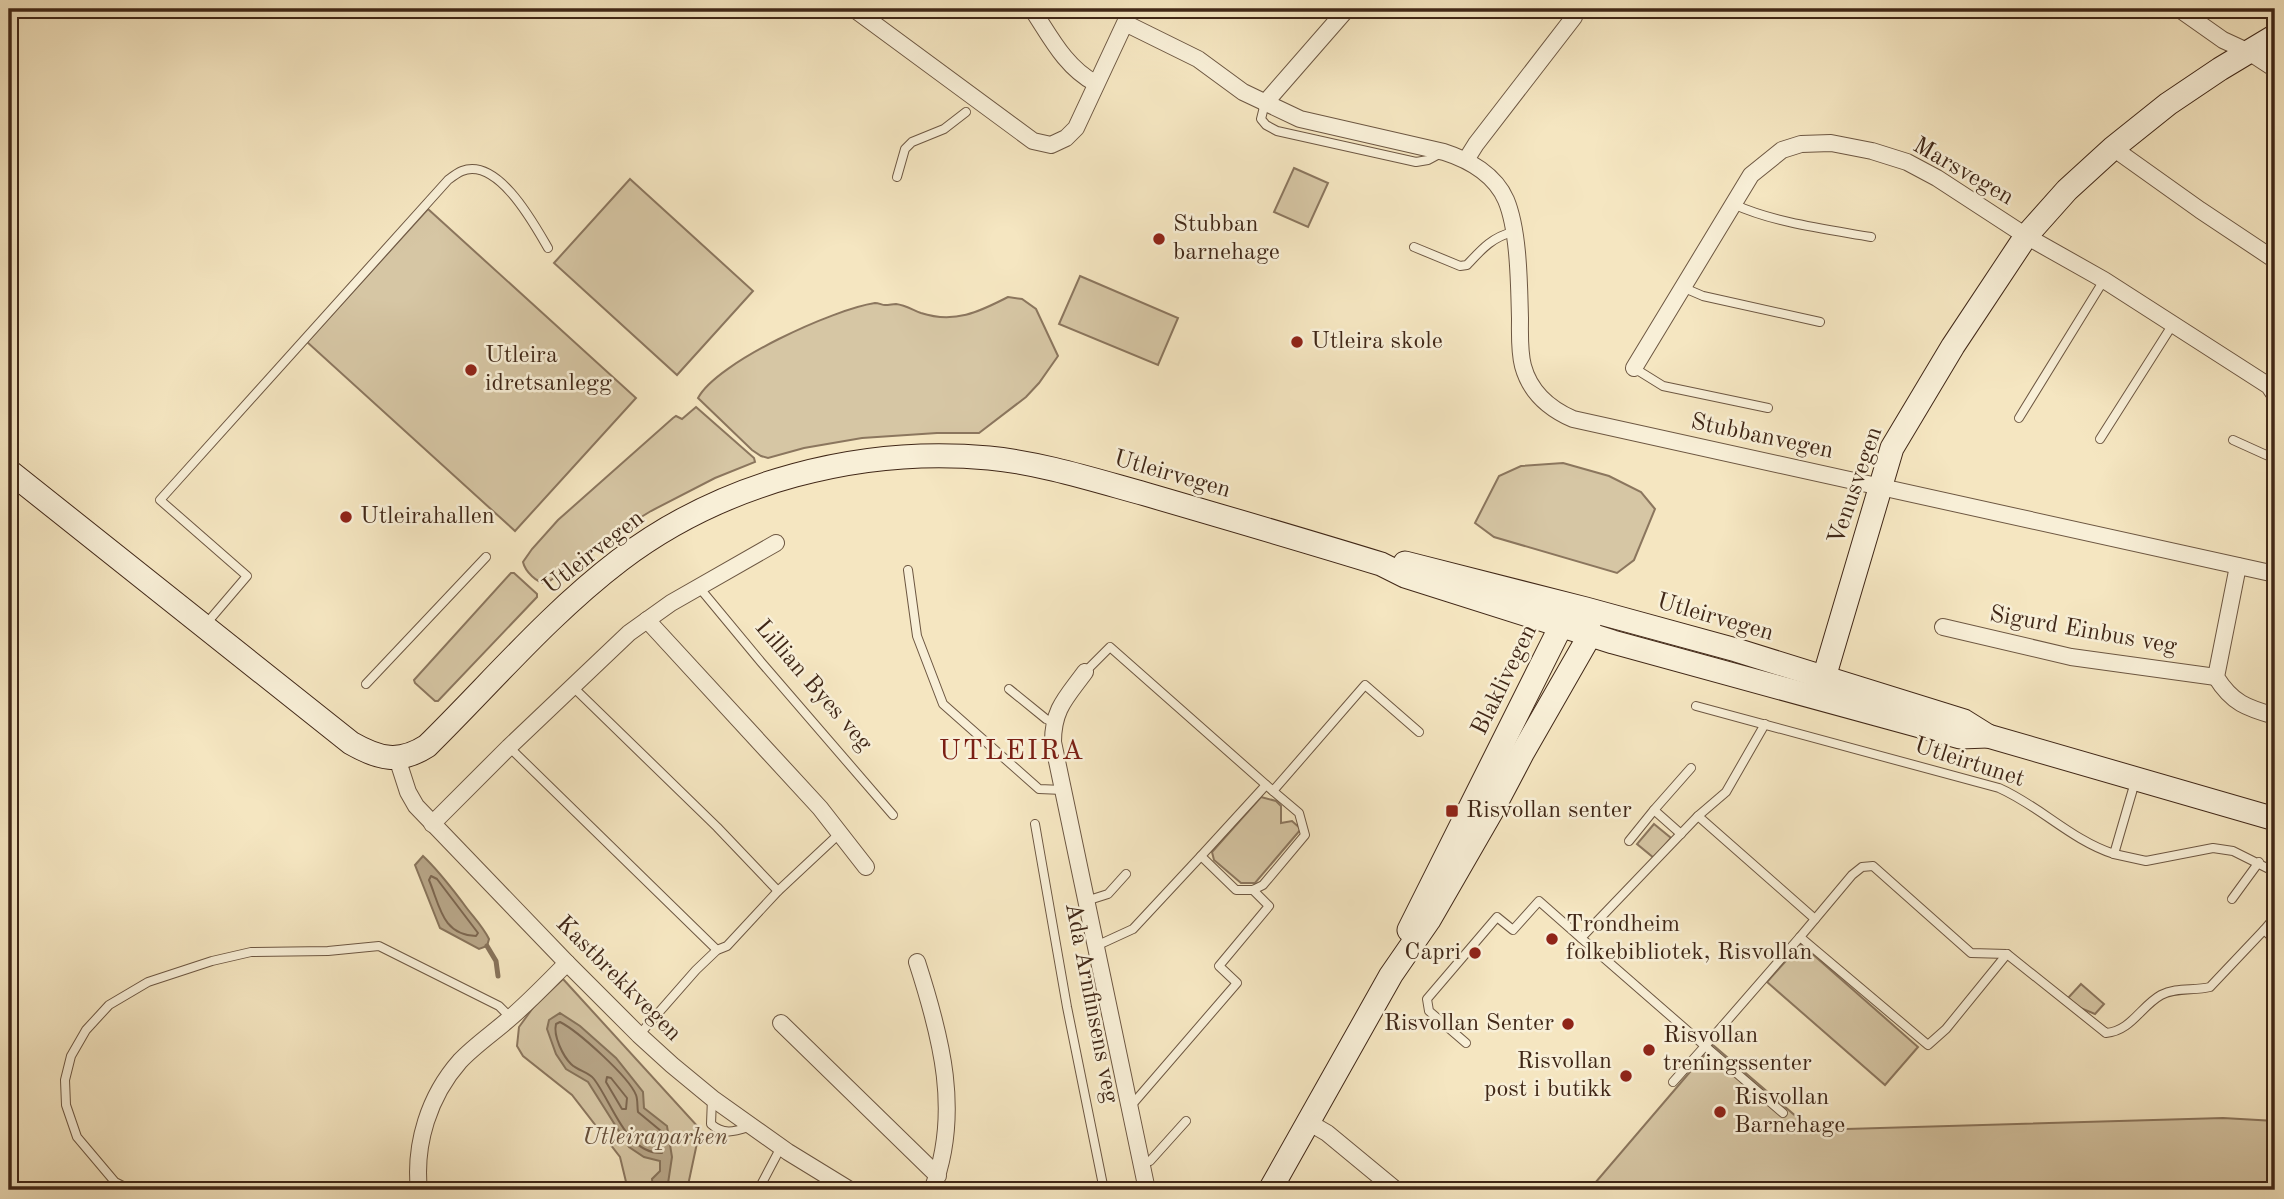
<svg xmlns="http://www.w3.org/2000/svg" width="2284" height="1199" font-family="'Old Standard TT',serif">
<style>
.green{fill:#d6c6a4;stroke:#8b765e;stroke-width:2}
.water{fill:#b7a587;stroke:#87735a;stroke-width:2}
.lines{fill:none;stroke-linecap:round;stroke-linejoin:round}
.shore{stroke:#7c664f;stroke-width:2}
.stream{stroke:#87735a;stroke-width:5}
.lane-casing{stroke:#6d5742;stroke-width:10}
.street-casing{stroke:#6d5742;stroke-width:18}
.secondary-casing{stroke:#402717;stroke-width:25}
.lane{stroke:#f8efd7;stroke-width:8}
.street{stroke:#f8efd7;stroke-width:16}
.secondary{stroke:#f8efd7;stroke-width:23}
.poi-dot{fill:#8f2418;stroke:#f8efd7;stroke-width:2.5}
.labels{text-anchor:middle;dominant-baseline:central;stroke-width:5;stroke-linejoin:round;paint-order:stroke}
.street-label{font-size:24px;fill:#402717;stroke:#f8efd7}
.poi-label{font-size:24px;fill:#402717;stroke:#f8efd7;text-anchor:start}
.park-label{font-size:24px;font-style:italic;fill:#664f3a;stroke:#f8efd7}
.quarter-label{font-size:28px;letter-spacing:2px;fill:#7a1f14;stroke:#f8efd7}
</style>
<rect width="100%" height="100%" fill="#f5e6c1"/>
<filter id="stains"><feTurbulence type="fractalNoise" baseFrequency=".00286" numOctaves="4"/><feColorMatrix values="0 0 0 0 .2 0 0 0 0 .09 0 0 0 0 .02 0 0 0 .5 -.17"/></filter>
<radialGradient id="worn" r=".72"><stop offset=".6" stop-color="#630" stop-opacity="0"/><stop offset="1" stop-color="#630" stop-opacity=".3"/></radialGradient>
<!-- green -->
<g class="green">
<polygon points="1294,168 1328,183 1308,227 1274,212"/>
<polygon points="630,179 753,291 677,375 554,263"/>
<polygon points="428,209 636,398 515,531 307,342"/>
<polygon points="1080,276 1178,318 1158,365 1059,324"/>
<path d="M1008,297L1022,299L1036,309L1058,356L1039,383L1026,397L979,433H937L862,438L804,448L768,458L761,456L752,450L698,398C717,362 834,309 875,303C879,303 882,305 885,305C889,305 893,304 896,304C905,305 913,310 921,313C954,324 979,312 1008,297Z"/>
<path d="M696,407L754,458L755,462L715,478L651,511L610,536L547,583C537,584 525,571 523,562L532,549L558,520L673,418L676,416L682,419Z"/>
<polygon points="1563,463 1609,476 1641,492 1655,509 1634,560 1617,573 1494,537 1475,523 1499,476 1521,466"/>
<polygon points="511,573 514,573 537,594 537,597 438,701 435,701 415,683 414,680"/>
<polygon points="1261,797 1276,801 1281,806 1281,823 1292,821 1301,829 1255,883 1241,883 1214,860 1212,852"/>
<polygon points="1654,824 1671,838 1654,858 1637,844"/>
<polygon points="1801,944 1918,1047 1885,1085 1767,982"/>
<polygon points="563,979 700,1129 687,1190 628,1190 620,1157 572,1095 523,1056 517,1046 519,1027 535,1005"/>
<polygon points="2081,984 2104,1004 2095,1014 2078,1007 2068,998"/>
<polygon points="1713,1045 1812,1130 2223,1118 2275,1121 2275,1190 1924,1190 1872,1184 1866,1190 1589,1190"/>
<polygon points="283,1184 359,1184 361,1190 283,1190"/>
</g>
<!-- water -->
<g class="water">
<path d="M423,856C439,871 450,886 463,903C472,916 482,925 489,939L487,946L479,949L440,928L415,865Z"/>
<polygon points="560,1013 580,1026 616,1058 643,1092 644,1108 667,1126 672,1157 667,1190 653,1190 652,1179 660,1171 660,1161 644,1157 629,1147 588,1082 566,1069 556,1054 547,1029 549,1020"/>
</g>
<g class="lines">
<!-- shore -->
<g class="shore">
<path d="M431,876L437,879L478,933L476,936C442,935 440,906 429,880Z"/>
<path d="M560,1022C578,1031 629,1077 636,1095C638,1100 637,1107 638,1112L661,1131L662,1153C626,1154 613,1104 594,1079C589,1072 578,1071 571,1064C563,1056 553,1036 556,1024Z"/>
<polygon points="607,1077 611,1078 627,1098 626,1109 622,1109 606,1082"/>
</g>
<!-- stream -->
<polyline class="stream" points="487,946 496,961 498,976"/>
<defs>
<g id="lane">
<polyline points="1265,103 1261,119 1266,125 1277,131 1416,162 1428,160 1441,153"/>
<polyline points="897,177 905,149 912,142 944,129 966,112"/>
<path d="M1733,204C1775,223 1825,229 1871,237"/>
<path d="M1414,247L1460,266L1467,265C1481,250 1492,237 1513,232"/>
<polyline points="1682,287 1703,296 1820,322"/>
<polyline points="1634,368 1663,386 1768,408"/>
<polyline points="2019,418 2104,280"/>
<polyline points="2100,439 2173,324"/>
<polyline points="2233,440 2275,459"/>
<polyline points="908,570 917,636 943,704 1039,789 1063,790"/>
<polyline points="698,586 761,662 893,815"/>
<path d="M206,624L247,576L160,500L448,180C452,177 457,173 462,171C498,157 534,224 548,248"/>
<polyline points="1085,672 1110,647 1273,791 1365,685 1419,732"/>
<polyline points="366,684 486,557"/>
<polyline points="573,687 717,827 778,891"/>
<polyline points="1009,689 1046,719 1053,722"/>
<path d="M1696,706L1999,788C2040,806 2071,840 2114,854L2135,782"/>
<polyline points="1765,724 1726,792 1698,816 1815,919"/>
<polyline points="509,747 717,950"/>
<polyline points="1266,785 1201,856 1236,890 1253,890 1263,885 1305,835 1299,813 1273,791"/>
<polyline points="1035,824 1067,1007 1104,1190"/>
<polyline points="1681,834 1654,810 1691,768"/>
<polyline points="1629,841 1654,810"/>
<polyline points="2114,854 2146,861 2213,848 2233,851 2275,872"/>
<polyline points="2232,899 2259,862"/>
<polyline points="1086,901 1108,894 1126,874"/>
<polyline points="2275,917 2264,930 2275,940"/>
<path d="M1800,937L1852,875L1862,867L1873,866L1971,953L2007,954L2106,1033C2131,1031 2141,1006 2161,995C2176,987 2194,991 2210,987L2264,930"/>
<polyline points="1581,938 1705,1046 1673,1082"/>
<polyline points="1096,946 1133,929 1201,856"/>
<polyline points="639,1035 696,970 717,950 727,946 778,891 839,834"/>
<polyline points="1466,1043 1429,1011 1427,999 1497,917 1513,930 1539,901 1581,938 1698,816"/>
<path d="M712,1098L711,1124C724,1136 736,1131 752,1126"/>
<polyline points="1130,1107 1237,983 1219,966 1269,906 1253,890"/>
<polyline points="1783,1113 1705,1046 1800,937 1928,1045 1946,1029 2007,954"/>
<polyline points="1141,1164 1150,1161 1186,1121"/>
<polyline points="131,1190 115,1182 77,1137 66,1105 65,1080 71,1056 86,1030 109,1005 148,982 212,961 251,952 328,951 379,946 499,1006 511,1018"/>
<polyline points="766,1190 762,1183 781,1147"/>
</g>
<g id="street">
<path d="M854,9L1033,141L1051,145L1066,138L1076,128L1125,23L1198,59L1243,92L1300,119L1444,152C1469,160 1495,175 1506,200C1519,231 1519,285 1520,318C1520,333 1519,351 1523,366C1530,392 1550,409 1573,419L2275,574"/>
<path d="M1032,9C1050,36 1065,67 1095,83"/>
<polyline points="2179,9 2223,40 2249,52 2275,69"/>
<polyline points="1265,103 1347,9"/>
<polyline points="2113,148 2200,210 2275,260"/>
<polyline points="1466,160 1476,144 1574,17"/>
<polyline points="1634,368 1751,175 1782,150 1801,144 1831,143 1872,151 1907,162 1937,178 2026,236 2104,280 2269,386 2275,395"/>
<path d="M2238,566L2216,677C2232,703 2247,708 2275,716"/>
<polyline points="647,620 820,808 866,867"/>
<polyline points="1943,627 2071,657 2216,677"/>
<path d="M1085,672C1066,698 1053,709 1053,742L1147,1190"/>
<polyline points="397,758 408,792 416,806 567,963 639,1035 672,1065 712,1098 788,1152 850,1190"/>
<polyline points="432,824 509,747 629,633 671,603 776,543"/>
<path d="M917,962C941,1036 962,1114 932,1190"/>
<polyline points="781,1023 938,1176"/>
<polyline points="1308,1122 1327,1133 1396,1190"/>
<path d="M419,1190C414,1144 429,1096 460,1061C474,1046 493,1033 509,1019C529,1002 548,982 567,963"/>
</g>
<g id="secondary">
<path d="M9,471L351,743C379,759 399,764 427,746C490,684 549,614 620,560C723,482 860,446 989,458C1041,463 1094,480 1145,494C1224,517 1303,540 1381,564L1405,576L1613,642L1960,737L1988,736"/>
<polyline points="1405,563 1586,609 1736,650 1964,721 1988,736 2275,819"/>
<polyline points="1820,691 1892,448 1953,346 2026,236 2067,190 2113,148 2168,104 2220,69 2275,36"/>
<polyline points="1409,930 1561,626 1573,618"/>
<polyline points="1270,1190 1391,975 1429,920 1493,809 1523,752 1590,635 1588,622"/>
</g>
</defs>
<!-- lane casing -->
<use href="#lane" class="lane-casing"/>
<!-- street casing -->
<use href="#street" class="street-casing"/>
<!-- secondary casing -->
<use href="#secondary" class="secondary-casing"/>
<!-- lane -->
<use href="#lane" class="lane"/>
<!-- street -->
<use href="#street" class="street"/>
<!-- secondary -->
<use href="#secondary" class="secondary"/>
</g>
<!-- markers -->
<g class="poi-dot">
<circle cx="1159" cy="239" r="7"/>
<circle cx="1297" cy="342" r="7"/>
<circle cx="471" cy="370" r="7"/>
<circle cx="346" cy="517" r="7"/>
<rect x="1445" y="804" width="14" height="14" rx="3.5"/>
<circle cx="1552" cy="939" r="7"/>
<circle cx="1475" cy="953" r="7"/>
<circle cx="1568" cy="1024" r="7"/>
<circle cx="1649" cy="1050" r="7"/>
<circle cx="1626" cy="1076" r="7"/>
<circle cx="1720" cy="1112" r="7"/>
</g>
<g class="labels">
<!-- street labels -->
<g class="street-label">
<text transform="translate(1963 172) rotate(30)">Marsvegen</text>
<text transform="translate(1762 437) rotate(12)">Stubbanvegen</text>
<text transform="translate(1172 475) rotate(16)">Utleirvegen</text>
<text transform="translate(1856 486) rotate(-71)">Venusvegen</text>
<text transform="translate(594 553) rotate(-38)">Utleirvegen</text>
<text transform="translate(1715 618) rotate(16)">Utleirvegen</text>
<text transform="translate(2083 631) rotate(10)">Sigurd Einbus veg</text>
<text transform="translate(1505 680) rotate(-64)">Blaklivegen</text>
<text transform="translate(813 686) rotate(49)">Lillian Byes veg</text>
<text transform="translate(1969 763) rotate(18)">Utleirtunet</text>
<text transform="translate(618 979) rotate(45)">Kastbrekkvegen</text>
<text transform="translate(1091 1003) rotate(79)">Ada Arnfinsens veg</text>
</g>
<!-- poi labels -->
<g class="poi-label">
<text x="1173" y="225">Stubban<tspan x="1173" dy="28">barnehage</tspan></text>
<text x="1311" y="342">Utleira skole</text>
<text x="485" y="356">Utleira<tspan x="485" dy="28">idretsanlegg</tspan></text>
<text x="360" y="517">Utleirahallen</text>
<text x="1466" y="811">Risvollan senter</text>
<text x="1566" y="925">Trondheim<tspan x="1566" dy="28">folkebibliotek, Risvollan</tspan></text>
<text x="1461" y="953" text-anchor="end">Capri</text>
<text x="1554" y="1024" text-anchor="end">Risvollan Senter</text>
<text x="1663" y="1036">Risvollan<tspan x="1663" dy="28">treningssenter</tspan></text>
<text x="1612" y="1062" text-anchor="end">Risvollan<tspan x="1612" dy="28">post i butikk</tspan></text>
<text x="1734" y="1098">Risvollan<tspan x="1734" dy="28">Barnehage</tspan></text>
</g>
<!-- park labels -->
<g class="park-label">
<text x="655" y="1138">Utleiraparken</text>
</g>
<!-- quarter labels -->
<g class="quarter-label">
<text x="1012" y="752">UTLEIRA</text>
</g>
</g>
<!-- margin -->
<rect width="2284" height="1199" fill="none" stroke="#f5e6c1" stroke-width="35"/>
<rect x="10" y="10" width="2263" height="1178" fill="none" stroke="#402717" stroke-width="3.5"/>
<rect x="18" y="18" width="2249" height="1164" fill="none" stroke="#402717" stroke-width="2"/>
<rect width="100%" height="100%" filter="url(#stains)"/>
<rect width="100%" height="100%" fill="url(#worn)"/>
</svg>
